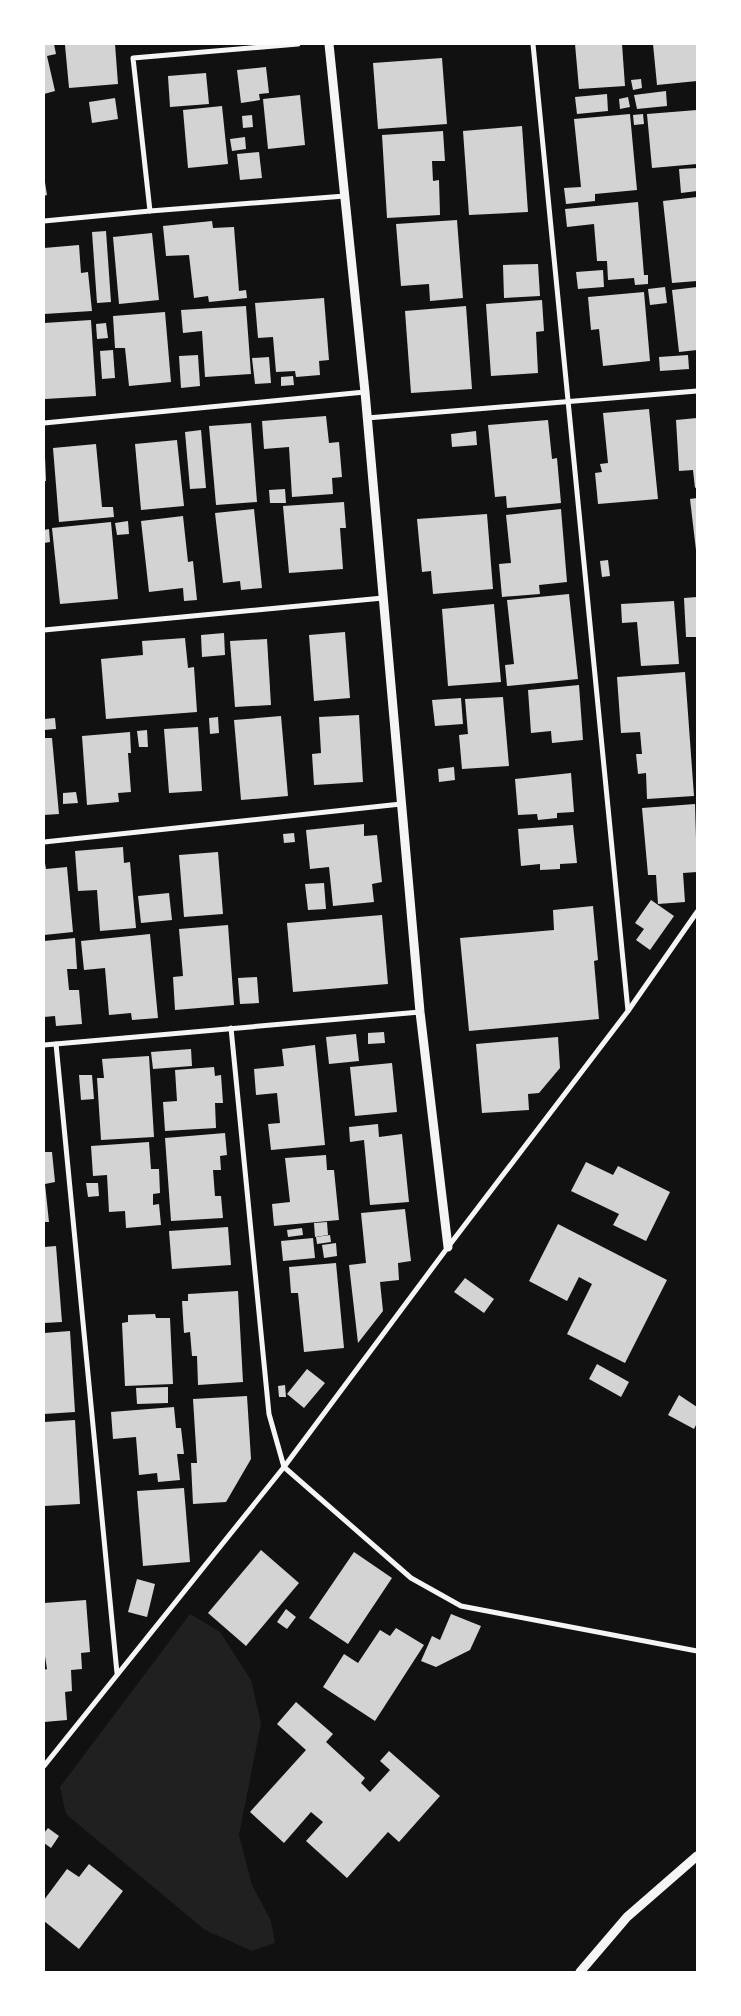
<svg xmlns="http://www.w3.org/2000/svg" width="741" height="2016" font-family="Figtree,sans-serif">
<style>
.green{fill:#202020}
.building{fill:#d3d3d3}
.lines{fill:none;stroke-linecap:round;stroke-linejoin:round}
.minor{stroke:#f5f5f5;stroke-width:5}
.tertiary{stroke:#f5f5f5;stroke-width:9}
</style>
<rect width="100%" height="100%" fill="#111"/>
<!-- green -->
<polygon class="green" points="190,1614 220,1632 251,1680 261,1723 239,1835 252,1885 271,1921 275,1943 252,1951 205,1930 66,1814 60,1787"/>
<!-- building -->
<g class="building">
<polygon points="44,44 54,44 56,54 47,56 55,91 44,94"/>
<polygon points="84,44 115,44 118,84 69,88 65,45"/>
<polygon points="575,44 622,44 625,86 579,89"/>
<polygon points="653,44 697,44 697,81 657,85"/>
<polygon points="442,58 447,124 378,129 373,63"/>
<polygon points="266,67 269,93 259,94 260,100 241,103 237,70"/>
<polygon points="206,73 209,104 170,107 168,76"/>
<polygon points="641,79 642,88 633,90 631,80"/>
<polygon points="666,91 667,106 637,109 634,95"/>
<polygon points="607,94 608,111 577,114 575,97"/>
<polygon points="300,95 305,145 268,149 263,99"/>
<polygon points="628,97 630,107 620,109 619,99"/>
<polygon points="115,98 118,119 92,123 89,102"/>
<polygon points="222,106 228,164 188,168 183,110"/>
<polygon points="697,110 697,164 652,168 647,114"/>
<polygon points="630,114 637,190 595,194 595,201 566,204 564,188 581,187 574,119"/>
<polygon points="643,114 644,124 634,125 633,115"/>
<polygon points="252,115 253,127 243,128 242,116"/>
<polygon points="522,126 528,212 469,215 463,131"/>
<polygon points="443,131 445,161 432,161 433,181 439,180 440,215 387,218 382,135"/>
<polygon points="245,137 246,149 232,151 230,139"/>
<polygon points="259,152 262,178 240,180 237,154"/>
<polygon points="697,168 697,191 681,193 679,169"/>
<polygon points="44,176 47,195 44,196"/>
<polygon points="697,197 697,281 672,283 663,201"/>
<polygon points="638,202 644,275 648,275 648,284 635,285 634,278 608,280 607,261 597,261 594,224 567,227 565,209"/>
<polygon points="457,220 463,298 430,301 429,284 401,286 396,224"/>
<polygon points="212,221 213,228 234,227 239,291 246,290 247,298 209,302 208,296 194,298 189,255 166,256 163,226"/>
<polygon points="106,231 111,302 97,303 92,232"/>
<polygon points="152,233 159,300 119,304 113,237"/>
<polygon points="79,245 81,273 88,272 92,311 44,314 44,248"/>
<polygon points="538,264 540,296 504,298 503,265"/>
<polygon points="603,270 604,287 578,289 576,272"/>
<polygon points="665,287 667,303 650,305 648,289"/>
<polygon points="697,287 697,350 679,352 672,290"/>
<polygon points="644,292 650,361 603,366 599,329 591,330 588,297"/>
<polygon points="324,298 329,360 319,361 320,375 296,377 295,371 276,372 273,337 258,338 255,303"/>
<polygon points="542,300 544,331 536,332 538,373 491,376 486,304"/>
<polygon points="246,306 251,374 205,377 202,331 183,333 181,310"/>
<polygon points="466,306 472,389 411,393 405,311"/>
<polygon points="165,312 171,382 129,386 125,348 115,348 113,316"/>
<polygon points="91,320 96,396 45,399 44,323"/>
<polygon points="106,323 108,338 97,339 96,324"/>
<polygon points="113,350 115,378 102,379 100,351"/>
<polygon points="198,355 200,386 181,388 179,356"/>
<polygon points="688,355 689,369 660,371 659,357"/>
<polygon points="269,357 271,383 255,384 252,358"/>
<polygon points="293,376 294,385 281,386 281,377"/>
<polygon points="649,409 658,499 598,504 595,473 602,472 600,464 608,463 603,413"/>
<polygon points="326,416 329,443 339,442 342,477 332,478 333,494 292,497 289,447 264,449 262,421"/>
<polygon points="697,418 697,487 695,488 693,470 679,471 676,420"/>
<polygon points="548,420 552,459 557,458 561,503 507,508 506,496 495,497 488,425"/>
<polygon points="251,423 257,502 216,505 209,426"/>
<polygon points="201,430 206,488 190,489 185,432"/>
<polygon points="476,431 477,445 452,447 451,434"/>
<polygon points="177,440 184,506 141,510 135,444"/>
<polygon points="96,444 102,507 113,507 114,517 59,522 53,448"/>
<polygon points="44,457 45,457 46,481 44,481"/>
<polygon points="285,489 286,503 270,503 269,490"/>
<polygon points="697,498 697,550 696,550 690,499"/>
<polygon points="344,502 346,528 340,528 343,569 289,573 283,506"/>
<polygon points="254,509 262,588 241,590 240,581 223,583 215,513"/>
<polygon points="561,509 567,582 539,585 540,594 502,597 499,564 511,563 506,515"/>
<polygon points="487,514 493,589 433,594 431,571 422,572 417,519"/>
<polygon points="183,516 188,562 193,561 197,600 184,601 183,588 149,592 141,521"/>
<polygon points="128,521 129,534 117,535 115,523"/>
<polygon points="111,522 118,599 60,604 52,528"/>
<polygon points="49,529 50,542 44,543 44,530"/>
<polygon points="608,560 610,576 602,577 600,561"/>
<polygon points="569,594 578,679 507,686 505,665 514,664 507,600"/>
<polygon points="697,597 697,637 686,637 684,598"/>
<polygon points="674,601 679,664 641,666 637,622 622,623 621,604"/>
<polygon points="494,604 501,682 448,686 442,609"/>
<polygon points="345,632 350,698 314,701 309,635"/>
<polygon points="224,633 225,655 202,657 201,635"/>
<polygon points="185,638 188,668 194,667 197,712 106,719 101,659 143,655 142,641"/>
<polygon points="267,639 271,705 235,707 230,641"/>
<polygon points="685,672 694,796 647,799 646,773 638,774 636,754 642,754 640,732 621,733 617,677"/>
<polygon points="579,685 583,740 552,743 551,731 531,733 528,690"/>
<polygon points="503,697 509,766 462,769 459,735 468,734 465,699"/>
<polygon points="461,698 463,724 435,726 432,700"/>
<polygon points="359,715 363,782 314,785 312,754 321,753 319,717"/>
<polygon points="281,716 288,796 241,800 234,720"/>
<polygon points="218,717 219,733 210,734 209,718"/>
<polygon points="55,718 56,729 44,730 44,719"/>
<polygon points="198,727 202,791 169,793 164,729"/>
<polygon points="147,730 148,747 139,747 137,731"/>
<polygon points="130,732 131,753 128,753 131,792 118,793 119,802 87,805 82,736"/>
<polygon points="44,738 52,738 59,814 44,815"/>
<polygon points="454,767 455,780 439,782 438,769"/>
<polygon points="571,773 574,812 557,813 557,818 538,820 537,814 518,815 515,779"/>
<polygon points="76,792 78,803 63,804 63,793"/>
<polygon points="695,804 697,872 683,873 685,902 658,904 656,875 648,875 642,808"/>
<polygon points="364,824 364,836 377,835 382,882 372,884 374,902 333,906 329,867 310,869 306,830"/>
<polygon points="573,825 577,863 560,864 560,869 540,870 540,864 521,866 518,829"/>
<polygon points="294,833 295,842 284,843 283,834"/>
<polygon points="123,847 124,863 130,862 136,928 100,931 97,890 78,891 75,851"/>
<polygon points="218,852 223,914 184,917 179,855"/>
<polygon points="44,858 46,869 67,867 73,932 44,935"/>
<polygon points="324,883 326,909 308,910 305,884"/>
<polygon points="169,893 172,920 141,923 138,896"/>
<polygon points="651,900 674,916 650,950 636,940 644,929 635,923"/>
<polygon points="593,906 598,960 594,961 599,1019 469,1031 460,938 554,930 553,910"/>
<polygon points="382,915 388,984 293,992 287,923"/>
<polygon points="228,925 234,1005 175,1010 173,977 183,976 179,929"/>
<polygon points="150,934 158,1018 132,1020 131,1013 109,1015 105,968 84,970 81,941"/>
<polygon points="75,938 77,969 67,969 69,990 79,990 82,1024 56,1026 55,1016 44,1017 44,941"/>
<polygon points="257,977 259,1003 240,1004 238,978"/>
<polygon points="384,1032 385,1043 368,1044 368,1033"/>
<polygon points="356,1034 359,1061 329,1064 326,1037"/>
<polygon points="558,1037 560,1068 539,1093 528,1094 529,1110 482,1113 476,1044"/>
<polygon points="315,1045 325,1145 271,1150 268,1124 280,1123 277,1093 256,1095 254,1069 284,1066 282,1049"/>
<polygon points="191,1049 192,1066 153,1069 151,1052"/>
<polygon points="149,1056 154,1137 101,1140 97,1078 104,1078 102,1059"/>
<polygon points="392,1063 397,1112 355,1116 350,1067"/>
<polygon points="214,1067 215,1076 221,1075 223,1103 215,1103 216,1128 165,1131 163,1102 177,1101 175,1070"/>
<polygon points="79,1075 92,1075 94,1099 81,1100"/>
<polygon points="378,1124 379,1137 402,1134 409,1202 370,1205 364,1140 350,1142 349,1127"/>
<polygon points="225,1133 227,1155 220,1156 221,1170 213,1170 215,1196 221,1196 223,1218 171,1221 165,1138"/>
<polygon points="149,1142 151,1169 159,1169 160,1193 153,1194 153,1205 159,1204 161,1225 126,1228 125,1211 109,1212 107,1175 93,1176 91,1146"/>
<polygon points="44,1152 52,1152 55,1182 45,1184 49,1222 44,1222"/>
<polygon points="326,1155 327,1170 334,1170 339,1220 274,1226 272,1204 290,1202 285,1158"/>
<polygon points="586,1162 613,1175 618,1166 670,1192 646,1241 613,1225 619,1214 571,1191"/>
<polygon points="86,1183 98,1183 99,1196 88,1197"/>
<polygon points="405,1209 411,1261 398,1263 399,1280 380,1282 383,1311 358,1343 349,1265 366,1263 361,1213"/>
<polygon points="327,1222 328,1235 315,1237 314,1223"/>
<polygon points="558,1224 667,1280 625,1363 567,1334 592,1284 579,1277 567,1301 529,1281"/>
<polygon points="228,1227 231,1265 172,1269 169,1231"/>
<polygon points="302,1228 303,1235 288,1237 287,1230"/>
<polygon points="330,1235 331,1242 317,1244 316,1237"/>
<polygon points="313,1238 315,1258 283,1261 281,1241"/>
<polygon points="336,1243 337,1256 324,1258 322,1245"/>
<polygon points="56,1246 62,1322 44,1323 44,1247"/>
<polygon points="336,1263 344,1348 304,1352 298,1293 291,1293 289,1267"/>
<polygon points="465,1278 494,1299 484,1313 454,1292"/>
<polygon points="238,1291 243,1382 198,1385 197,1356 192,1356 190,1332 184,1333 182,1301 188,1301 188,1294"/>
<polygon points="155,1314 156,1318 170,1318 173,1384 125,1386 122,1323 128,1322 128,1315"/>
<polygon points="70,1331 75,1412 44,1414 44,1333"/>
<polygon points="597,1364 629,1382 621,1397 589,1379"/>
<polygon points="307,1369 325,1383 304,1408 287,1394"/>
<polygon points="285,1385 286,1397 279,1397 278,1386"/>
<polygon points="168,1387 168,1403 137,1404 136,1388"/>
<polygon points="679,1395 697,1407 697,1423 694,1429 668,1415"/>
<polygon points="247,1396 251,1459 226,1502 193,1504 191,1463 197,1463 193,1399"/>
<polygon points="174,1407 176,1428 181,1428 184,1454 177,1454 180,1480 158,1482 157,1473 139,1475 136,1437 113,1439 111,1412"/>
<polygon points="75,1420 80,1504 44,1506 44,1422"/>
<polygon points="184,1488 190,1562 143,1566 137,1491"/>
<polygon points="261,1550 299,1583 246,1646 208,1613"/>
<polygon points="354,1552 392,1578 348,1644 309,1618"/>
<polygon points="137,1579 155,1584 147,1617 128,1612"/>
<polygon points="86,1600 90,1652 81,1653 82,1669 71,1670 72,1691 65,1692 67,1720 44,1722 44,1670 47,1669 44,1650 44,1603"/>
<polygon points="286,1609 296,1617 287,1629 277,1622"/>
<polygon points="451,1614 481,1626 470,1650 436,1667 421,1661 432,1636 440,1640"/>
<polygon points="396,1628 424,1645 375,1721 323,1687 344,1654 358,1663 380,1630 390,1636"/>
<polygon points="296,1702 333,1734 326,1742 365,1778 361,1783 370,1792 390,1770 380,1761 389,1751 440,1796 399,1842 388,1832 347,1878 306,1841 323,1822 311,1812 284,1843 250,1812 306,1750 277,1724"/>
<polygon points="48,1828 59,1836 51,1848 44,1843 44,1833"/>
<polygon points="89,1864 123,1891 79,1949 44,1921 44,1900 67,1869 79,1877"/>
</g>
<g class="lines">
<!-- minor -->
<g class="minor">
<polyline points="533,44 628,1011"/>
<polyline points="150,211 133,58 298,44"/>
<polyline points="44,221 150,211 345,196"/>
<polyline points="367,418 697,391"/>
<polyline points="44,423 365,392"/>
<polyline points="44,630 383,598"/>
<polyline points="44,842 401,804"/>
<polyline points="231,1028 269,1414 284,1467 411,1578 461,1606 697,1651"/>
<polyline points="56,1044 117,1673"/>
<polyline points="44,1045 420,1012"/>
<polyline points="44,1766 284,1467 448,1247 628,1011 697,912"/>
</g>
<!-- tertiary -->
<g class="tertiary">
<polyline points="329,44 365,392 420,1012 448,1247"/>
<polyline points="580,1972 627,1917 697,1856"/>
</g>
</g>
<!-- border -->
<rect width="741" height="2016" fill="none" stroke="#ffffff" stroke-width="90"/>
</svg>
